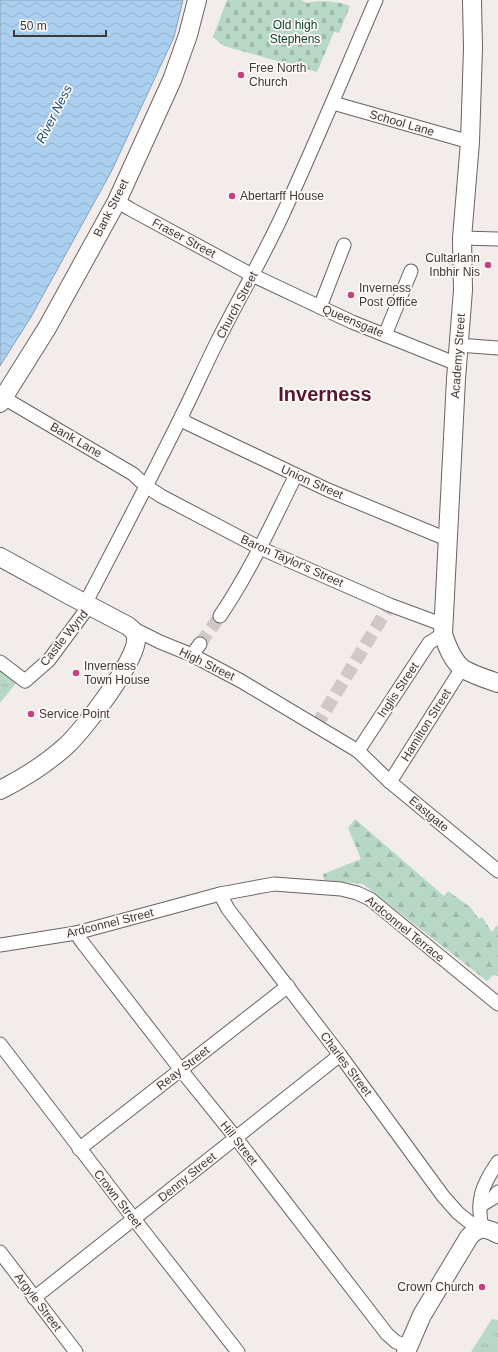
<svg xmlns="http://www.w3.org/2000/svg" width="498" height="1352" font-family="Arial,sans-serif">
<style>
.grass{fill:url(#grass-tufts)}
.forest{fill:url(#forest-firs)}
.cemetery{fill:url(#cemetery-stones)}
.garden{fill:#b7d8c5}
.water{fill:url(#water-waves);stroke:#89a2b8}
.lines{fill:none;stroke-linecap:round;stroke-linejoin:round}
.street-tunnel{stroke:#cec8c6;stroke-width:13;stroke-dasharray:13 6;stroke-linecap:butt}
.street-casing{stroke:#696361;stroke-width:15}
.secondary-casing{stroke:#696361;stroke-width:20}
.street{stroke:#fff;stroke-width:13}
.secondary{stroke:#fff;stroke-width:18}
.poi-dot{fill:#c8407f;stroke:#fffaf8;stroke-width:1.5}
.labels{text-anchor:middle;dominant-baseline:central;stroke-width:3.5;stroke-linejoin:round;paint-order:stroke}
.park-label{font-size:12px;fill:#0a442c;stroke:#fffaf8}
.poi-label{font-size:12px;fill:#3c3938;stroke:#fffaf8;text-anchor:start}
.street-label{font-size:12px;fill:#3c3938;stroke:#fffaf8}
.water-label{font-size:13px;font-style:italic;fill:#155078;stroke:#fffaf8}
.town-label{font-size:20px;font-weight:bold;fill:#571634;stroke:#fffaf8}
</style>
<defs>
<pattern id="grass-tufts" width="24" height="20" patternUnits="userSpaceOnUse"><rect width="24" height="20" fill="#b7d8c5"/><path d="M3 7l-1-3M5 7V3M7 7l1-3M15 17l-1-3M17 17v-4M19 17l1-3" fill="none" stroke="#9ebaaa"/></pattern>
<pattern id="forest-firs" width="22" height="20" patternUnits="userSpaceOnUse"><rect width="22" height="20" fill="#b7d8c5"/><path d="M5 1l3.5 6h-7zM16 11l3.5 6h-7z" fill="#9ebaaa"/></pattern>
<pattern id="cemetery-stones" width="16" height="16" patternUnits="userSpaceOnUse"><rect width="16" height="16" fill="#b7d8c5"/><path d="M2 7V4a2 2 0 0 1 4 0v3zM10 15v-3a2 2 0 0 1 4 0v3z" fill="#9ebaaa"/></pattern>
<pattern id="water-waves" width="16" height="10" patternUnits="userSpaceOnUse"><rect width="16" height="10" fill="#aacfef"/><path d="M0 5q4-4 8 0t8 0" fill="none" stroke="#93b2ce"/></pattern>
</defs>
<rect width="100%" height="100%" fill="#f2ecea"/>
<!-- grass -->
<g class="grass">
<polygon points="0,668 17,682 0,703"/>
<polygon points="492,1319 498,1320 498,1352 471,1352"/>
</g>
<!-- forest -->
<polygon class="forest" points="355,819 444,896 448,891 470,907 479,919 482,917 492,932 497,925 498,927 498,976 493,975 487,981 363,884 324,880 323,874 361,859 348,828"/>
<!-- cemetery -->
<path class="cemetery" d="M227,0H301L307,3C320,0 338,1 350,6L339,33L334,32L317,72L224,46L213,37Z"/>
<!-- garden -->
<polygon class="garden" points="493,1335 498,1337 498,1352 492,1352 487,1350"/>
<!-- water -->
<polygon class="water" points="0,0 183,0 174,37 111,172 31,317 0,366"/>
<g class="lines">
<!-- street-tunnel -->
<g class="street-tunnel">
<polyline points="200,644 220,616"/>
<polyline points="316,726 388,608"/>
</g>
<defs>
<g id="street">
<polyline points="333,103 470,142"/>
<polyline points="117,201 130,209 252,275 320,307 352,322 457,364"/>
<polyline points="462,238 498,239"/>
<polyline points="320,307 344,245"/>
<polyline points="385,335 411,271"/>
<polyline points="458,345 498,348"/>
<polyline points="4,398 133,474 146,486 161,496 260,548 390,605 444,625"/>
<polyline points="182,415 185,422 191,425 328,490 449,540"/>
<path d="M85,604C118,541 151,478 182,415C194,391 205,366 217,342C238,300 262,259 282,216C315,145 345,72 376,0"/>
<path d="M220,616C250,572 272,523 296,475"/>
<polyline points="130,627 160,642 192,655 241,681 358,751 390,782 498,871"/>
<polyline points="192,655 200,644"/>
<polyline points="0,662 25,681 49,660 89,606"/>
<polyline points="358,751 429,643 443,634"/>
<polyline points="390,782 462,668"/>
<polyline points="220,894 228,909 340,1055 443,1196 458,1213 478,1229"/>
<polyline points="76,933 82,942 181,1070 236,1138 387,1334 396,1342 408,1346"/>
<polyline points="0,945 76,933 220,894 274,884 341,889 357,893 370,899 498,1004"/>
<polyline points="0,1044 134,1219 238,1352"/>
<polyline points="79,1149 288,986"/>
<polyline points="480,1206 493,1198 498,1192"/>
<path d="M482,1228C476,1200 482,1185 498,1162"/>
<polyline points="0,1252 76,1352"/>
<polyline points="34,1298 340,1055"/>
</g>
<g id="secondary">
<path d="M472,0L473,48L470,142L462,238L463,290L456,379L443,634C447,646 452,660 462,668C469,673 489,680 498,683"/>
<polyline points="0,403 47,328 117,201 172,80 188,35 197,0"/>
<path d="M0,557L71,596L128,626C132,629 136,633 136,638C139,658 82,732 66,746C46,764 24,778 0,790"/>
<polyline points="406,1352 422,1315 469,1237 474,1232 482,1228 492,1231 498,1234"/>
</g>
</defs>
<!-- street casing -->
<use href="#street" class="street-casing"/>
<!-- secondary casing -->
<use href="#secondary" class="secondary-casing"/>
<!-- street -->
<use href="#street" class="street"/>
<!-- secondary -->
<use href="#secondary" class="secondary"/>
</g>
<!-- markers -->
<g class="poi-dot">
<circle cx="241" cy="75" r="4"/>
<circle cx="232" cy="196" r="4"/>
<circle cx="488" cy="265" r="4"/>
<circle cx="351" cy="295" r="4"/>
<circle cx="76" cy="673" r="4"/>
<circle cx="31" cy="714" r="4"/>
<circle cx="482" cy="1287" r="4"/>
</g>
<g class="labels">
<!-- park labels -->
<g class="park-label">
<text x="295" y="25">Old high<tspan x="295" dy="14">Stephens</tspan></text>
</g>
<!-- poi labels -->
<g class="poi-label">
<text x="249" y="68">Free North<tspan x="249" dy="14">Church</tspan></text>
<text x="240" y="196">Abertarff House</text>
<text x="480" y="258" text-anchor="end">Cultarlann<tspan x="480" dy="14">Inbhir Nis</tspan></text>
<text x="359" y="288">Inverness<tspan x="359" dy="14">Post Office</tspan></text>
<text x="84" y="666">Inverness<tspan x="84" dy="14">Town House</tspan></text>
<text x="39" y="714">Service Point</text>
<text x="474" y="1287" text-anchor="end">Crown Church</text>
</g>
<!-- street labels -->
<g class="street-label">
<text transform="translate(402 123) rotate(16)">School Lane</text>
<text transform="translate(111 208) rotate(-63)">Bank Street</text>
<text transform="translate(184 238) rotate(28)">Fraser Street</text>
<text transform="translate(237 305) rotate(-62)">Church Street</text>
<text transform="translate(353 321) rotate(23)">Queensgate</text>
<text transform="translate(458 356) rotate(-86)">Academy Street</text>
<text transform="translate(76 440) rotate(30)">Bank Lane</text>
<text transform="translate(312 482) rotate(24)">Union Street</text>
<text transform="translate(292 561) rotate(24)">Baron Taylor's Street</text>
<text transform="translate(64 638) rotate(-51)">Castle Wynd</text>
<text transform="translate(207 664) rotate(26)">High Street</text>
<text transform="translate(398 690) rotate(-56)">Inglis Street</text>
<text transform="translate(426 725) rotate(-58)">Hamilton Street</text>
<text transform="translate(429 814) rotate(40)">Eastgate</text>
<text transform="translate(110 923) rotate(-14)">Ardconnel Street</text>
<text transform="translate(405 929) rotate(39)">Ardconnel Terrace</text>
<text transform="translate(346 1064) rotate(53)">Charles Street</text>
<text transform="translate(183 1068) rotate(-38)">Reay Street</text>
<text transform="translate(239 1143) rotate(52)">Hill Street</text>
<text transform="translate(187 1177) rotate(-39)">Denny Street</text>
<text transform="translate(118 1199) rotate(52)">Crown Street</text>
<text transform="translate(38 1302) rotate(53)">Argyle Street</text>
</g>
<!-- water labels -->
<g class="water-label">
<text transform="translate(54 114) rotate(-63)">River Ness</text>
</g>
<!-- town labels -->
<g class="town-label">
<text x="325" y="394">Inverness</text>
</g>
</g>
<!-- scale -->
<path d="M14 30v6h92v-6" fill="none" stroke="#3c3938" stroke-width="2"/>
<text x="20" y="30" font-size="12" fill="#3c3938" stroke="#fffaf8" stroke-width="3" paint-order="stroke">50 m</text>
</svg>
